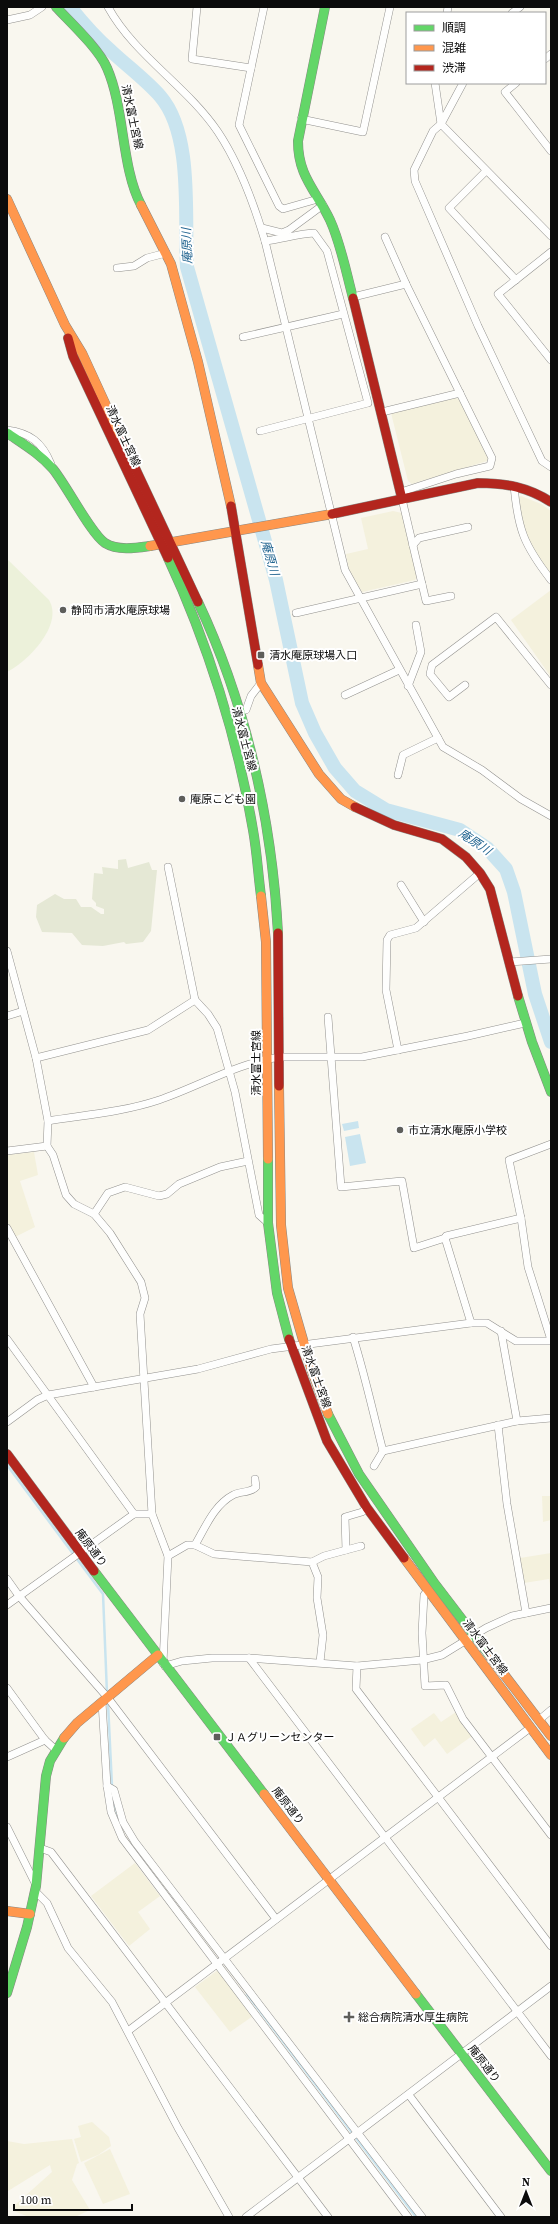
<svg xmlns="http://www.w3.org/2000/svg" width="558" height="2224" font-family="'Source Serif 4','Noto Sans JP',serif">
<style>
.farmland{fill:#f4f1dd}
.cemetery{fill:#e5e8d5}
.pitch{fill:#ecf1da}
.water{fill:#c9e4ef}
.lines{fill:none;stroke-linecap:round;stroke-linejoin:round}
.stream{stroke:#c9e4ef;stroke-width:2.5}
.river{stroke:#c9e4ef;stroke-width:14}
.street-casing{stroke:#92918e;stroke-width:8}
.fast-casing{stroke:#898884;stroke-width:10}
.slow-casing{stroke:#898884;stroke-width:10}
.jam-casing{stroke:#898884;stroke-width:10}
.street{stroke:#fefefd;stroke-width:7}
.fast{stroke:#63d668;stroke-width:9}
.slow{stroke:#ff974d;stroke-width:9}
.jam{stroke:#b3261e;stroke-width:9}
.poi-dot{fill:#5e5e5b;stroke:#fff;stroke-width:1.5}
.labels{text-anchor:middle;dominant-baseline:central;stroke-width:4;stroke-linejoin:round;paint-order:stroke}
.street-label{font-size:11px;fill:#0b0b0b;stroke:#fff}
.poi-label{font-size:11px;fill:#0b0b0b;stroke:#fff;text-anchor:start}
.water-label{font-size:12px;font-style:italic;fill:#216490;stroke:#fff}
</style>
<rect width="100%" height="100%" fill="#f9f7ef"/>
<!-- farmland -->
<g class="farmland">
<polygon points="456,398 459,399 489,455 487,461 412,484 408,481 391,413"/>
<polygon points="521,496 541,504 551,511 551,574 531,547 522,526 518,497"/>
<polygon points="393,511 402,513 417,577 415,580 362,592 349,570 346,554 368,549 361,518"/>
<polygon points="551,590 551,677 511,620"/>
<polygon points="34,1152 38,1175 20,1181 35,1227 15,1237 7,1221 7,1155"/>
<polygon points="542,1496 551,1496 551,1520 543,1522"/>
<polygon points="551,1553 551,1590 549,1579 524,1583 520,1558"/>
<polygon points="456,1712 463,1726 472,1736 447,1754 435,1738 424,1747 411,1729 434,1713 441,1722"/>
<polygon points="135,1863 160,1896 138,1912 150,1929 129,1946 91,1896"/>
<polygon points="218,1970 253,2016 230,2032 195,1987"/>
<polygon points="92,2122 109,2137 111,2146 98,2155 81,2162 74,2139 81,2137 78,2126"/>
<polygon points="72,2139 79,2163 77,2164 72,2180 90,2210 75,2217 29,2217 14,2211 14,2206 52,2172 50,2165 8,2191 7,2141 24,2144"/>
<polygon points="110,2149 130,2194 103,2204 84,2163"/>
</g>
<!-- cemetery -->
<polygon class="cemetery" points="126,859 128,868 149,862 152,870 157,870 151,931 143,942 126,944 124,942 103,946 82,945 72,933 42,932 36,917 37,905 55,894 64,899 76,899 81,907 91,907 101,914 104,914 104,909 96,906 96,903 92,899 94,873 103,874 102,867 118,869 118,860"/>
<!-- pitch -->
<path class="pitch" d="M7,559L49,600C64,625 27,662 7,672Z"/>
<!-- water -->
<g class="water">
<polygon points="358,1121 359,1128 344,1131 342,1124"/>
<polygon points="360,1134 366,1163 350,1166 345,1137"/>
</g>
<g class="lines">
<!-- stream -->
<g class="stream">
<polyline points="7,1465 103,1594 107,1694"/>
<polyline points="108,1703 112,1786"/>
<polyline points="113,1799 119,1819"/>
<polyline points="247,1994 416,2217"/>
</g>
<!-- river -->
<path class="river" d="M70,7C82,22 96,38 111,51C127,66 146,80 160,96C194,135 184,219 187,267L276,580L302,703L315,733L335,768L355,791L386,810L460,830L487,848L506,869L514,892L535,994L551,1042"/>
<defs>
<g id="street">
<path d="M108,7C135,56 187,86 218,132C240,165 254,204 265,241L345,570L443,747L482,770L521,799L551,816"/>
<polyline points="197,7 192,59 251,68"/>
<polyline points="264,7 239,125 279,206 283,209 318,199"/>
<polyline points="447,13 448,7"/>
<polyline points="512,13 520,7"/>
<polyline points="7,20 30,15 42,7"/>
<polyline points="545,59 551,54"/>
<polyline points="435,83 441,124 551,236"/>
<polyline points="463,83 441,124 433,131 414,170 415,181 478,326 542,461 551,467"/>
<polyline points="516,83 505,92 551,151"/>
<polyline points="301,119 363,132 390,7"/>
<polyline points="486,171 449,208 516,280"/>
<polyline points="262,228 282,233 289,230 323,205"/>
<polyline points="385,237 406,284 492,458 490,466 456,474 401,492"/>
<polyline points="551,252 498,294 551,360"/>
<polyline points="117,268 134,266 147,258 166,253"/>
<polyline points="353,297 406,284"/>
<polyline points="243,337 343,314"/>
<polyline points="382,412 460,393"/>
<path d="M7,430C30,433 42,442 51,464"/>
<path d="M260,431L368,403L327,251L314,233C297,234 282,239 265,241"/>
<path d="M514,486C518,530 524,545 551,580"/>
<polyline points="402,499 426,601 451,596"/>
<polyline points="413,545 419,538 468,527"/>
<polyline points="296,613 422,584"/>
<polyline points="465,685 449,697 430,674 432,665 496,617 551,685"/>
<polyline points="408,686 421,652 416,625"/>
<polyline points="345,695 399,670"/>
<polyline points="239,712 246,710 251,696 261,683"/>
<polyline points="398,775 403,755 438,738"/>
<polyline points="168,867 195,1000 208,1014 217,1028 235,1092 259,1215 268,1223"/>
<polyline points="401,885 424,922"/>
<polyline points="7,951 36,1058 48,1121 47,1146 53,1155 66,1195 74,1204 94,1214 110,1233 141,1282 145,1298 140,1314 152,1514 168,1556 163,1663"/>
<polyline points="510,962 551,959"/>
<polyline points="7,1016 23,1011"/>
<polyline points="328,1017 341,1187 402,1181 414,1248 445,1238 471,1323"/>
<polyline points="398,1050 386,990 387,940 390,935 416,928 480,873"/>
<polyline points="36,1058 148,1030 195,1000"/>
<path d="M48,1121C85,1115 123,1112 159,1100C200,1086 237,1063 280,1057H362L468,1036L525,1023"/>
<polyline points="7,1151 47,1146"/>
<polyline points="94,1214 108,1193 125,1187 159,1196 167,1194 179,1184 220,1167 248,1161"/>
<polyline points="521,1218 528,1267 551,1340"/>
<polyline points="7,1228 94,1387"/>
<polyline points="445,1238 446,1236 521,1218 509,1160 551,1144"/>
<polyline points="501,1331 517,1421 551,1418"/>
<path d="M353,1337C365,1375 373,1413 383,1451L374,1466"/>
<polyline points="7,1339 134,1514"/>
<polyline points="7,1422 37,1400 48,1395 198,1369 271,1349 471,1323 487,1323 516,1341 551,1341"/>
<polyline points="498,1425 507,1504 526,1613"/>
<polyline points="383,1451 517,1421"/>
<path d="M195,1545C205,1528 214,1505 233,1495C240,1491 251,1493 256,1487L255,1479"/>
<polyline points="346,1550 345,1517 362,1512 367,1508"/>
<polyline points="168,1556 187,1545 195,1545 214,1554 312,1562 318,1577 317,1598 323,1635 320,1662"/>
<polyline points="312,1562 324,1556 361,1546"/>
<polyline points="7,1579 19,1596 108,1698 276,1919"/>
<polyline points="427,1591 424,1595 422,1633 425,1686 446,1685 463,1719 551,1835"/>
<polyline points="7,1605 134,1514 152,1514"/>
<polyline points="249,1658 551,2056"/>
<polyline points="165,1666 182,1661 212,1658 249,1658 357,1666 422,1660 442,1655 486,1628 512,1616 551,1608"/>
<polyline points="357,1666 356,1689 551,1946"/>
<polyline points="7,1688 45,1740 55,1749"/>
<polyline points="102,1702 107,1786 111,1812 122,1838 408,2217"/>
<polyline points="539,1720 551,1710"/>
<polyline points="7,1757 45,1740"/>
<polyline points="107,1786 114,1790 123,1822 135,1842 422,2217"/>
<polyline points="7,1827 36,1885"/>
<polyline points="40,1848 51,1852 328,2217"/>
<polyline points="35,1891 47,1903 68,1948 112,2002 178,2128 229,2217"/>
<polyline points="128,2031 530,1728"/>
<polyline points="409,2095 501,2217"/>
<polyline points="246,2217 551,1986"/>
</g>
<g id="fast">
<path d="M56,7C71,23 99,49 107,68C125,109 121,167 141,205"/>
<path d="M325,7L298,141C298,177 316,190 330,220C341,244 346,272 353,298"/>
<path d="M7,433C23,444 40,454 53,469C67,486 91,534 105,543C118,551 136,548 150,546"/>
<path d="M168,558C207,641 238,740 253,830C257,852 258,874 261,896"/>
<path d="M198,602C246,704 272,819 278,933"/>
<polyline points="518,996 532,1042 551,1092"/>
<polyline points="268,1159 268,1223 277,1293 289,1339"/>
<polyline points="328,1414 359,1474 435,1584 490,1656"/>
<polyline points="94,1571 264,1794"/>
<polyline points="7,1993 27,1927 36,1886 46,1776 50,1761 64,1738"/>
<polyline points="416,1994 551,2171"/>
</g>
<g id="slow">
<polyline points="7,199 65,325 82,353 121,438"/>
<polyline points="141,205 171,264 198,362 231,506"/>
<polyline points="150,546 332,514"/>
<polyline points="258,665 261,683 319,774 341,799 355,807"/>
<polyline points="261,896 266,942 268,1159"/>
<polyline points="279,1086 281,1225 288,1288 312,1371 328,1414"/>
<polyline points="404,1558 551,1755"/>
<polyline points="490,1656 551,1736"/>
<polyline points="64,1738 77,1723 158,1655"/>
<polyline points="264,1794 416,1994"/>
<polyline points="7,1911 30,1914"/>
</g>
<g id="jam">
<polyline points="353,298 402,499"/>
<polyline points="68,338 73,356 168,558"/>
<polyline points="121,438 198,602"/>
<polyline points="231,506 258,665"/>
<path d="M332,514L478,483C505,483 528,487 551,502"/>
<polyline points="355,807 394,825 442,839 466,857 480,873 490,889 518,996"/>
<polyline points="278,933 279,1086"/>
<polyline points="289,1339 327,1441 367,1508 404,1558"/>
<polyline points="7,1454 94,1571"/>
</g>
</defs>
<!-- street casing -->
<use href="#street" class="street-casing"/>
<!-- fast casing -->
<use href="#fast" class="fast-casing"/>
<!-- slow casing -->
<use href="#slow" class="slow-casing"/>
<!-- jam casing -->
<use href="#jam" class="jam-casing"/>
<!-- street -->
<use href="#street" class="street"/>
<!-- fast -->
<use href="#fast" class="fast"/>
<!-- slow -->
<use href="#slow" class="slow"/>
<!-- jam -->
<use href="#jam" class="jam"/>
</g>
<!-- markers -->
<g class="poi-dot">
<circle cx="63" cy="610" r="4"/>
<rect x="257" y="651" width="8" height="8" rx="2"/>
<circle cx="182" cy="799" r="4"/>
<circle cx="400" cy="1130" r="4"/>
<rect x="213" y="1733" width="8" height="8" rx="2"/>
<path d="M347 2011h4v4h4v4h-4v4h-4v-4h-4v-4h4z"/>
</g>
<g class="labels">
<!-- street labels -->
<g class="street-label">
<text transform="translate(132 117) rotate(78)">清水富士宮線</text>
<text transform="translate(123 436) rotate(65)">清水富士宮線</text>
<text transform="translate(244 739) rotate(75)">清水富士宮線</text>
<text transform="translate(256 1063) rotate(-90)">清水富士宮線</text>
<text transform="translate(316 1377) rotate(70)">清水富士宮線</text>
<text transform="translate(91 1548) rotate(53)">庵原通り</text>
<text transform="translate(485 1647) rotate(53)">清水富士宮線</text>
<text transform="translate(288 1806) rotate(52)">庵原通り</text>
<text transform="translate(484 2064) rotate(52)">庵原通り</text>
</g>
<!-- poi labels -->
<g class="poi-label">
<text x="71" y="610">静岡市清水庵原球場</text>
<text x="269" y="655">清水庵原球場入口</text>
<text x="190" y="799">庵原こども園</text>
<text x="408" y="1130">市立清水庵原小学校</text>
<text x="225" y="1737">ＪＡグリーンセンター</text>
<text x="358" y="2017">総合病院清水厚生病院</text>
</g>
<!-- water labels -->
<g class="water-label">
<text transform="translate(187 246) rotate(-92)">庵原川</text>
<text transform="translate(270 558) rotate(74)">庵原川</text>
<text transform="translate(475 842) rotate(34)">庵原川</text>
</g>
</g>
<!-- border -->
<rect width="558" height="2224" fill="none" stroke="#0b0b0b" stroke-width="16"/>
<!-- legend -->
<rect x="406" y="12" width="140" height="72" fill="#ffffff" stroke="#9d9d9d"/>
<rect x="414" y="25" width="20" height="6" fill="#63d668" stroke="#9d9d9d"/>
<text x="442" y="32" font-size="12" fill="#0b0b0b">順調</text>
<rect x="414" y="45" width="20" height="6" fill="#ff974d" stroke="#9d9d9d"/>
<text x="442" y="52" font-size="12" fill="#0b0b0b">混雑</text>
<rect x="414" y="65" width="20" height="6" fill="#b3261e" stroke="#9d9d9d"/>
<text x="442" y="72" font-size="12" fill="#0b0b0b">渋滞</text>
<!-- north arrow -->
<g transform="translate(526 2192)" stroke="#ffffff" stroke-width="3" paint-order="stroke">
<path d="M0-3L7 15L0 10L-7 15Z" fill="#0b0b0b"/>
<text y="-6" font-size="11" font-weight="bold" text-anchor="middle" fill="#0b0b0b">N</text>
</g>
<!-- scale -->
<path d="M14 2204v6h118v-6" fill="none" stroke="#0b0b0b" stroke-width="2"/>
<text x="20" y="2204" font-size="12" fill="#0b0b0b" stroke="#ffffff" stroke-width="3" paint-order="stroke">100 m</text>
</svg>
